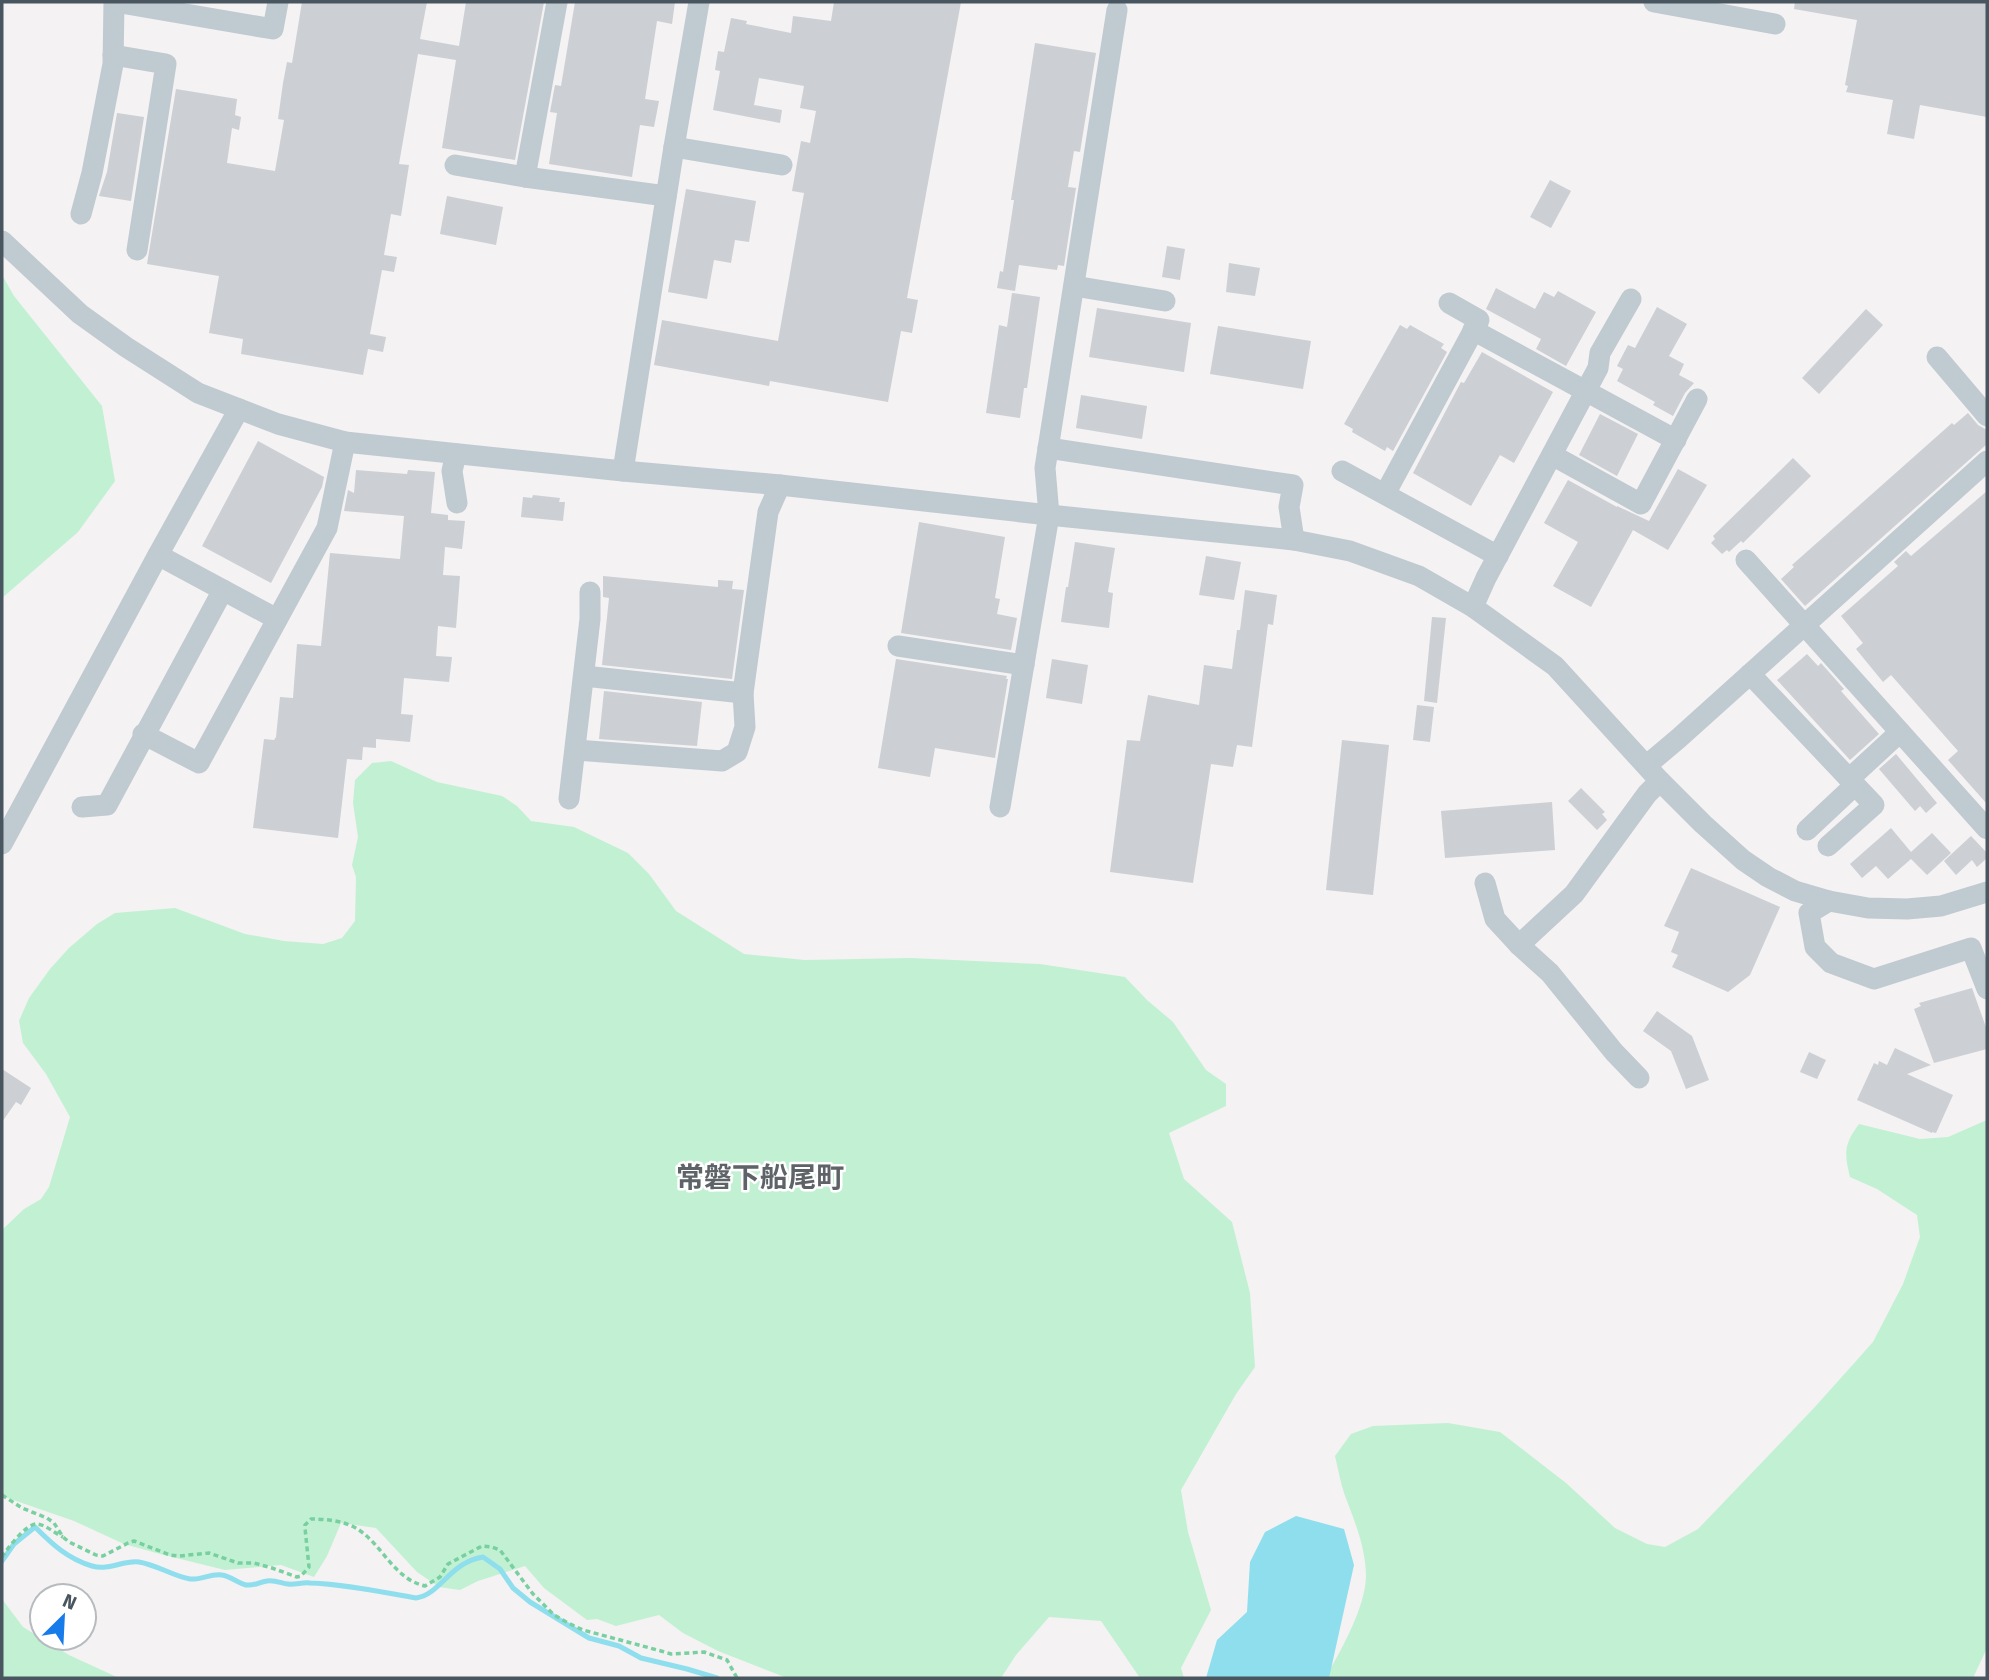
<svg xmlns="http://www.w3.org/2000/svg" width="1989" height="1680" font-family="'Fira Sans','Noto Sans JP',sans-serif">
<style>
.green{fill:#c1f1d2}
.water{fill:#8edeee}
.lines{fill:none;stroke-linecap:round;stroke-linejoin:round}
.stream{stroke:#8edeee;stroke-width:5}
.building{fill:#cccfd4}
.path{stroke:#78d0a1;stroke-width:3.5;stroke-dasharray:5 3.5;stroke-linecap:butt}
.minor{stroke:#c0cad1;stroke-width:21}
.labels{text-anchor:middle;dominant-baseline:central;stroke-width:5;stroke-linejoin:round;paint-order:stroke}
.quarter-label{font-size:28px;font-weight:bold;fill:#5e6367;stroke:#fff}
</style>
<rect width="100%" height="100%" fill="#f4f2f2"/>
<!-- green -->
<g class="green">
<polygon points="2,275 14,296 102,406 115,481 78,532 2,598"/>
<polygon points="391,761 437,782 502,796 517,806 531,821 574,827 628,853 649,874 676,911 744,954 805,960 911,958 1040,964 1125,977 1147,1000 1173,1022 1206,1070 1226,1084 1226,1106 1169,1133 1184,1179 1232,1222 1250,1293 1255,1367 1236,1394 1181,1490 1188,1532 1211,1610 1181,1668 1184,1678 1140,1678 1101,1621 1049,1617 1016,1655 1001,1678 787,1678 718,1651 683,1633 659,1615 616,1626 597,1619 587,1620 544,1588 525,1566 478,1581 460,1590 439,1587 417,1572 376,1528 341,1523 327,1556 314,1577 281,1565 225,1570 160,1554 124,1544 74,1521 2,1496 2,1230 24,1209 41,1199 49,1187 70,1117 46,1074 23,1043 19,1021 29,998 50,969 69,948 97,924 115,913 175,908 245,934 284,941 323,944 342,938 355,921 356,877 352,865 358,837 353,803 355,780 372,763"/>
<path d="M1987,1120V1648L1973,1678H1330L1328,1673C1343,1647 1365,1607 1366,1577C1366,1547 1354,1520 1344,1493C1340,1481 1338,1468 1335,1456L1351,1434L1373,1426L1448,1423L1500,1432L1566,1483L1615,1528L1647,1544L1665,1547L1698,1529L1814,1408L1873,1342L1903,1284L1920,1237L1917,1215L1877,1189L1850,1177C1844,1153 1844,1144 1859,1124L1920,1139L1948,1137Z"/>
<polygon points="2,1599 23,1627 69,1655 119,1678 2,1678"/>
</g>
<!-- water -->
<polygon class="water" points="1296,1516 1344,1529 1354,1565 1329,1678 1206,1678 1217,1640 1247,1612 1250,1562 1265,1532"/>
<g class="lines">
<!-- stream -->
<path class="stream" d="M2,1561L14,1544L35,1527C52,1544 68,1559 92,1566C109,1571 123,1560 139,1562C157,1565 173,1576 190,1579C202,1580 211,1573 222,1575C230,1576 238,1583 246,1585C255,1586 259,1582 267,1581C275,1580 281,1583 288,1584C295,1585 303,1582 310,1583C345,1584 381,1592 416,1598C440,1595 450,1562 483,1557L500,1569L513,1588L530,1602L589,1638L619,1646L641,1658L687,1669L717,1678"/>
</g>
<!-- building -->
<g class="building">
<polygon points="302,2 427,2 420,39 459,46 466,2 544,2 515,160 442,148 456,60 418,54 399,164 409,165 401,216 391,214 384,255 397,257 394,272 382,270 370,334 386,337 383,352 368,349 363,375 241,354 243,339 209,333 219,276 147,264 176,89 237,99 235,115 241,117 239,130 232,128 227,163 275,171 284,120 278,119 283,83 287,62 292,63"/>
<polygon points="575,2 675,2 672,24 657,21 645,99 659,101 654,127 640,125 632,177 549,164 557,113 550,112 555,85 561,86"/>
<polygon points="834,2 961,2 907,298 918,300 912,333 901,331 888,402 770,381 769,386 654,365 662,320 778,341 804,193 792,191 801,141 810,143 816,111 800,108 804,86 759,78 754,105 782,110 780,123 713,110 720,71 715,70 718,51 724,52 731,18 747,21 746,24 791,33 793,16 831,21"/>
<polygon points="1795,2 1987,2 1987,117 1920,105 1914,139 1887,134 1893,100 1846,92 1848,86 1845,85 1857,20 1794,9"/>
<polygon points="1035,43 1096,53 1080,152 1074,151 1068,187 1076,188 1064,266 1058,265 1057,270 1019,265 1015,291 997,288 1000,271 1003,272 1014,200 1011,200"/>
<polygon points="117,113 144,117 131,201 99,196 107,172"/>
<polygon points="1550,180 1571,191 1551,228 1530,217"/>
<polygon points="686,189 756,201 749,242 735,240 731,263 714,260 707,299 668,292"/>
<polygon points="447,196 503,207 496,245 440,234"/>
<polygon points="1167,246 1185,249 1180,280 1162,277"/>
<polygon points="1229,263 1260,268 1255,296 1226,292"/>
<polygon points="1496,288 1535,309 1544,292 1554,297 1558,291 1596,312 1566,366 1536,349 1541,339 1486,309"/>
<polygon points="1012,293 1040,297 1027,388 1024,388 1020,418 986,413 999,325 1007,327"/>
<polygon points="1657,307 1687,324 1669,356 1684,364 1679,375 1694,383 1685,393 1673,416 1653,405 1655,402 1617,381 1623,369 1617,366 1628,345 1635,348"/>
<polygon points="1097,308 1191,323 1184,372 1089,357"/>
<polygon points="1866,309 1883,325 1819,394 1802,378"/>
<polygon points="1400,325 1407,329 1410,325 1444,344 1441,348 1447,352 1393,451 1387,447 1385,451 1352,432 1353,429 1344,424"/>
<polygon points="1218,326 1311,341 1303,389 1210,374"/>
<polygon points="1482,352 1553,392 1514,463 1500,455 1471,506 1413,473 1461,382 1464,383"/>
<polygon points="1081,395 1147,406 1142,439 1076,428"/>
<polygon points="1968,413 1978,425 1987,430 1987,444 1805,606 1781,579 1794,567 1792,565 1952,423 1954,425"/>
<polygon points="1600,414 1638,434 1617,476 1579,455"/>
<polygon points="258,441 324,477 322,487 271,583 202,546"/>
<polygon points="1793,458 1811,476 1743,543 1741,541 1729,552 1727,550 1722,554 1711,543 1715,539 1713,536"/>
<polygon points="1678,469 1707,485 1668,550 1633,530 1591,607 1553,586 1578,542 1544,523 1568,480 1617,507 1617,506 1649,521"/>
<polygon points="356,470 407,474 408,470 435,472 431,513 448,515 448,520 465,521 462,549 445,547 443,575 460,576 456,628 438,626 436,656 452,657 449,682 404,678 401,714 413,715 410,742 376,739 376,748 363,747 362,760 347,759 338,838 253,828 264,739 274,740 276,737 280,697 293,698 297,644 321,646 330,553 400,559 404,516 344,511 348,490 354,493"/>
<polygon points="1987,491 1987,804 1948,760 1958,751 1891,675 1883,682 1856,649 1863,643 1841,616 1898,566 1894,562 1906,551 1911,556"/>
<polygon points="533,495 560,498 559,502 565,502 563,521 521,517 523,497 532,498"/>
<polygon points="919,522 1005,537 995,598 1000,599 997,614 1017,618 1011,650 901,633"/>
<polygon points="1075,542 1115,548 1108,592 1113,593 1109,628 1061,622 1066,587 1068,587"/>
<polygon points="1206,556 1241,562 1234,600 1199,595"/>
<polygon points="603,576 718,587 718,580 733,581 732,589 744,590 732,679 602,665 609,598 603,597"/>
<polygon points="1245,590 1277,595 1273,625 1268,624 1252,747 1237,745 1233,767 1211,764 1193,883 1110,872 1127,740 1140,741 1148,695 1199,705 1204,665 1232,669 1237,630 1240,630"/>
<polygon points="1432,617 1446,618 1437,703 1424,701"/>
<polygon points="1807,654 1818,666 1821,663 1844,689 1841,691 1879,734 1850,760 1777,680"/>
<polygon points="896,659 1007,676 1006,679 1008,679 995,758 935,748 930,777 878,768"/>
<polygon points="1052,659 1088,665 1082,704 1046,698"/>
<polygon points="604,691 702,702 697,746 599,739"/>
<polygon points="1417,705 1434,707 1430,742 1413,740"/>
<polygon points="1342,740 1389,745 1373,895 1326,890"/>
<polygon points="1896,754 1937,803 1926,813 1920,806 1915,811 1879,769"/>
<polygon points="1581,788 1605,812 1602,814 1607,820 1597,830 1568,801"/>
<polygon points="1552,802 1555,850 1445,858 1441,811"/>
<polygon points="1891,828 1911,852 1932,833 1951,853 1927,875 1911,859 1888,879 1876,866 1862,878 1850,864"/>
<polygon points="1971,836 1987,853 1987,858 1977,867 1972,860 1956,875 1944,861"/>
<polygon points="1691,868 1780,907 1750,975 1728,992 1672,967 1678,955 1671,952 1679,932 1664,926"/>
<polygon points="1972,988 1987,1030 1987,1049 1934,1063 1914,1009 1921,1006 1919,1003"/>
<polygon points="1657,1011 1692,1036 1709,1080 1686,1089 1671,1051 1643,1031"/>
<polygon points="1895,1048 1931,1065 1907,1074 1953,1095 1936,1133 1932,1132 1932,1133 1857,1100 1874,1063 1878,1065 1879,1061 1887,1065"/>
<polygon points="1809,1052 1826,1060 1817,1079 1800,1072"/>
<polygon points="2,1069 31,1088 21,1105 16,1102 2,1122"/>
</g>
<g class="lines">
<!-- path -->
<g class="path">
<path d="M2,1495L22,1508L47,1518L54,1523L63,1537L69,1542L96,1555L103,1556L128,1543L134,1541L170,1555L179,1556L209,1553L238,1563H254L272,1568L297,1577L301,1576L309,1567L305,1528V1525L311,1519C327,1519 346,1521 359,1530C383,1546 394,1579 425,1586L440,1577L448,1564L482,1546L492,1547L500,1550L533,1594L554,1615L568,1623L583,1630L661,1651L671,1654L704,1652L727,1660L737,1678"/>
<path d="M2,1557C7,1549 25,1525 36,1524C45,1524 54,1533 63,1537"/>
</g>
<!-- minor -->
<g class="minor">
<polyline points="115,2 273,29 278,2"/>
<polyline points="1654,2 1775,24"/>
<polyline points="113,55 166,64 137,250"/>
<polyline points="674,147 782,165"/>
<polyline points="455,165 525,177 666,196"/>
<polyline points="525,177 557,2"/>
<polyline points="81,214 92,173 113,64 114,2"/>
<polyline points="2,241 80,314 126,347 198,393 278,424 345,442 623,471 780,485 1049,515 1294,540 1350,551 1419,576 1473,607 1555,666 1660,781 1703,824 1743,860 1768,877 1795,891 1829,901 1868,908 1907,909 1941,906 1987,892"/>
<polyline points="1074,286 1165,301"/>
<polyline points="1473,330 1676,440"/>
<polyline points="1937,357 1987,416"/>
<polyline points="1048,448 1293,485 1289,507 1294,540"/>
<polyline points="456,454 452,471 457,503"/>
<polyline points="1552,455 1641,504 1697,399"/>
<polyline points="623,471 674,147 699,2"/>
<polyline points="1342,471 1498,556"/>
<polyline points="1385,494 1479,320 1449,303"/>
<polyline points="158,555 277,619"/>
<polyline points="1746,560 1987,829"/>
<polyline points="1473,607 1486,578 1598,368 1600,353 1631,299"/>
<polyline points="898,646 1024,665"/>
<polyline points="1750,674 1874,805 1828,846"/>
<polyline points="584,676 743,693 768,512 780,485"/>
<polyline points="143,734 199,763 327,528 345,442"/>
<polyline points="576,750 722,761 737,752 745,727 743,693"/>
<polyline points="1647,765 1679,738 1987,461"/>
<polyline points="1849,779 1900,732"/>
<polyline points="569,799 590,619 590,592"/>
<polyline points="82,807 107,805 223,590"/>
<polyline points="1000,807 1049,515 1045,468 1117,10"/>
<polyline points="1807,830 1855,785"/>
<polyline points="2,844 158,555 239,409"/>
<polyline points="1485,883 1495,919 1519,945 1550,973 1614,1052 1639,1078"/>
<polyline points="1829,901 1809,913 1815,947 1831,963 1874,979 1971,948 1987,989"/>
<polyline points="1519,945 1574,894 1647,794 1660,781"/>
</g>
</g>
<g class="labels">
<!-- quarter labels -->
<g class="quarter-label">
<text x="760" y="1177">常磐下船尾町</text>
</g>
</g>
<!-- border -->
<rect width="1989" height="1680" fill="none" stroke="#495660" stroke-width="7"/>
<!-- north arrow -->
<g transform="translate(63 1617) rotate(24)"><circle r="33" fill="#ffffff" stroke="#b6bbbf" stroke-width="2"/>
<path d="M0-5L12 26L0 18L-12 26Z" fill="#177be9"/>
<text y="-10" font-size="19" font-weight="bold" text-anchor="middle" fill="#495660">N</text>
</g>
</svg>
